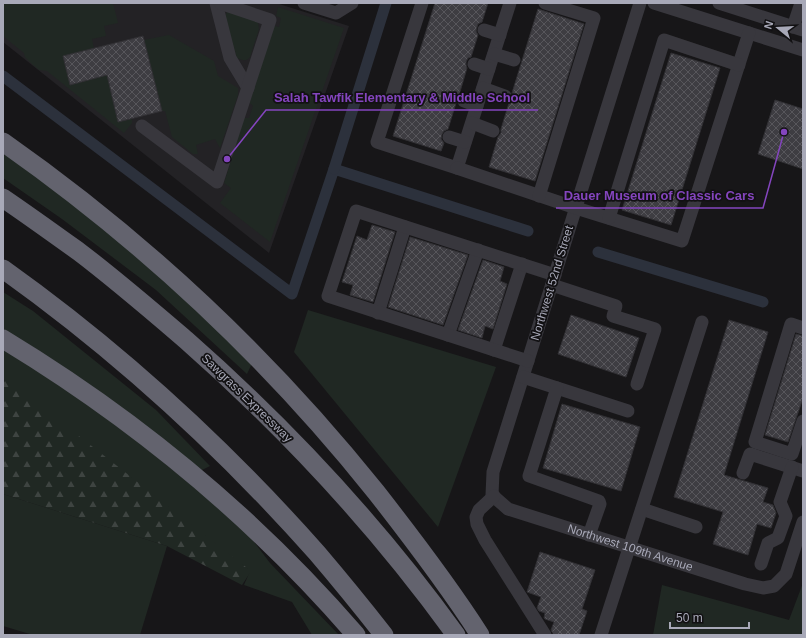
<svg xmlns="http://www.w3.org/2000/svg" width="806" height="638" font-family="Helvetica,sans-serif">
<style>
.built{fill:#232225}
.green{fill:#202823}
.forest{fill:url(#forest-firs)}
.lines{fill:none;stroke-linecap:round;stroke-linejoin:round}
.canal{stroke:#2c313c;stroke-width:11}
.building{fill:url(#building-cross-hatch);stroke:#313034}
.minor{stroke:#38373d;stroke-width:13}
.highway{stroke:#63636e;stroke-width:19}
.labels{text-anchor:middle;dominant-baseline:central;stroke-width:3.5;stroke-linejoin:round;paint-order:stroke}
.street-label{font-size:12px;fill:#a8a9b8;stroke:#121113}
.leader{fill:none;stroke:#8445be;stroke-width:1.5}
.callout-dot{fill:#8445be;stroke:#121113;stroke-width:1.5}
.callout-label{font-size:13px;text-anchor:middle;font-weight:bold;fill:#8445be;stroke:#121113;stroke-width:3.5;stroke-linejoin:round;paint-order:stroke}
</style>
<defs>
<pattern id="forest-firs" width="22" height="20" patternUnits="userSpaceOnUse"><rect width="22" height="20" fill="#202823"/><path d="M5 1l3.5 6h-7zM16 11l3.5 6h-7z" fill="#3e4441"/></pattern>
<pattern id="building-cross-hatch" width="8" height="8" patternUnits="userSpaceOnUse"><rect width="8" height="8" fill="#3e3d42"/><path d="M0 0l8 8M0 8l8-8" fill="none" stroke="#57565b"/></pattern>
</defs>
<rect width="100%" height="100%" fill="#171618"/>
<!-- built -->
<polygon class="built" points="3,3 276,3 349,26 269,253 3,42"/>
<!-- green -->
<g class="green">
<polygon points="3,3 113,3 118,23 104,26 106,36 92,39 94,49 63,57 70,85 107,75 118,122 132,119 132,123 124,133 47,71 39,70 33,65 25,57 24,53 3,36"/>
<polygon points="278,7 344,28 270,242 220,203 231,188 224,183 244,118 249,118 253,106 250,103 250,101 274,26 279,27 281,18 276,16"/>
<path d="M228,11L257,20L258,23L259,29L250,57C246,62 242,60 237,58L225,18L226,14Z"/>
<polygon points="169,35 214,61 218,76 238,88 238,95 220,148 215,139 196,145 198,154 193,154 172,137 165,111 162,111 144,40"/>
<polygon points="3,148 85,208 254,359 247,374 156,290 62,219 3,178"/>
<polygon points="3,292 33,311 156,410 210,466 200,471 3,331"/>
<polygon points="308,310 496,367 438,527 294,352"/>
<polygon points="3,346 68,385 242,526 270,563 339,635 312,635 292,602 244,585 250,571 5,379 3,387"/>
<polygon points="3,494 167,546 140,635 33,635 3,626"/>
<polygon points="803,583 803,635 653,635 662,585 789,620"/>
</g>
<!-- forest -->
<polygon class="forest" points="5,378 251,571 242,585 167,546 3,494 3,387"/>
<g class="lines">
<!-- canal -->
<g class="canal">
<polyline points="3,76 292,294 334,169 528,231"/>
<polyline points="334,169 386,3"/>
<polyline points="598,252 763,302"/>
</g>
</g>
<!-- building -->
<g class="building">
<polygon points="435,3 488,3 482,22 478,24 477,27 476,31 478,35 471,57 468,58 466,62 466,65 467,68 459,95 456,99 456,103 448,129 444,131 442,134 441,139 444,143 441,151 393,136"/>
<polygon points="538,9 584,24 535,181 489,167 498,137 501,133 501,129 509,103 513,98 512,93"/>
<polygon points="143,36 162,111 118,122 107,75 70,85 63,56"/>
<polygon points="671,53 720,68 671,225 622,210"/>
<polygon points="775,100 803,109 803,169 758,154"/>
<polygon points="372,225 395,232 373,302 350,295 353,285 342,282 357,236 367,240"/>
<polygon points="410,237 468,255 443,325 388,307"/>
<polygon points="483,260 504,267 500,281 507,284 493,329 485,326 482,338 458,330"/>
<polygon points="571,315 639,338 626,377 558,354"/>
<polygon points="729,320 768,332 724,475 768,488 763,502 773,505 776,513 771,528 757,524 748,555 713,544 723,512 674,497"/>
<polygon points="796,334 803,336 803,398 788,442 765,435"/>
<polygon points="562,404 640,427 621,491 543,468"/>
<polygon points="540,552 595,570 582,609 587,611 579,635 554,635 551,630 554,622 545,619 544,618 545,613 539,611 537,608 541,597 527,592"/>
</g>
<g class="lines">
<!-- minor -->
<g class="minor">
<polyline points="216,3 230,58 248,88"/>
<polyline points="304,3 336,13 352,3"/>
<polyline points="422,3 377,142 457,168 510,3"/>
<path id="s1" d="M640,3L493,472L492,495L508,509L745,584L763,588L774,586L786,574L803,522"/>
<polyline points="654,3 803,50"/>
<polyline points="719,3 803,30"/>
<polyline points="793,27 801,3"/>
<polyline points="484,30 500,35"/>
<polyline points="494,54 514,60"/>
<polyline points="474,64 489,69"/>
<polyline points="483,88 505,96"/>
<polyline points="464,101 477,106"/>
<polyline points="472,123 493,131"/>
<polyline points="142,126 217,182 270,20 220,3"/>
<polyline points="449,137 465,142"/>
<polyline points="457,168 576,208 682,241 749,33"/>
<polyline points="539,196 594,18 545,3"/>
<polyline points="609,218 664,40 739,65"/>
<polyline points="552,285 616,306 613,316 655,329 637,384"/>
<polyline points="378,313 405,227"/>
<polyline points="803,328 791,324 755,442 792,454 803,421"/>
<polyline points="448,335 478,250"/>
<polyline points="494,350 522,264"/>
<polyline points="528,361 328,296 356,211 555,275"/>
<polyline points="523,377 628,411"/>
<polyline points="557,388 529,476 599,501 600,504 589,535"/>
<polyline points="743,473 750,454 803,471"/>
<polyline points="494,496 479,510 476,517 477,524 485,540 545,635"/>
<polyline points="642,509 696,527"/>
<polyline points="761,564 768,543 778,538 786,516 780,502 792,467"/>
<polyline points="601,635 702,322"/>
</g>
<!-- highway -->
<g class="highway">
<path d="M3,142C144,241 268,357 376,492C412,538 448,585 480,635"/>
<path d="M3,198C28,215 53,233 78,251C115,279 151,310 186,340C286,428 378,527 456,635"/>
<path d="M3,269C118,351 223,447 317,553C340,580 362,607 384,635"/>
<path d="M3,339C135,419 255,518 356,635"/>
</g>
</g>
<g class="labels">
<!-- street labels -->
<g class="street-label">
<text transform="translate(552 283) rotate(-73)">Northwest 52nd Street</text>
<text transform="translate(247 398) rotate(44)">Sawgrass Expressway</text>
<text stroke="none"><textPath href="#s1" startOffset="664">Northwest 109th Avenue</textPath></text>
</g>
</g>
<!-- callouts -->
<path class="leader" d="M227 159L266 110H538M784 132L763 208H556"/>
<g class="callout-dot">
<circle cx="227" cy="159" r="4"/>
<circle cx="784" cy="132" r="4"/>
</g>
<g class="callout-label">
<text x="402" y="102">Salah Tawfik Elementary &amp; Middle School</text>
<text x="659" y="200">Dauer Museum of Classic Cars</text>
</g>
<!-- border -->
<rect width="806" height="638" fill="none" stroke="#a8a9b8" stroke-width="8"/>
<!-- north arrow -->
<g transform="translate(778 28) rotate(288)" stroke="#121113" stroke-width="3" paint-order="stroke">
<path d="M0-3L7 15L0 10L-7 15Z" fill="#a8a9b8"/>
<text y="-6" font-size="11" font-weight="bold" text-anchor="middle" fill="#a8a9b8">N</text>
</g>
<!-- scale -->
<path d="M670 622v6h79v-6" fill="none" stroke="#a8a9b8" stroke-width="2"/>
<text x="676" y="622" font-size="12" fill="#a8a9b8" stroke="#121113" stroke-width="3" paint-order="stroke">50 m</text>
</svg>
